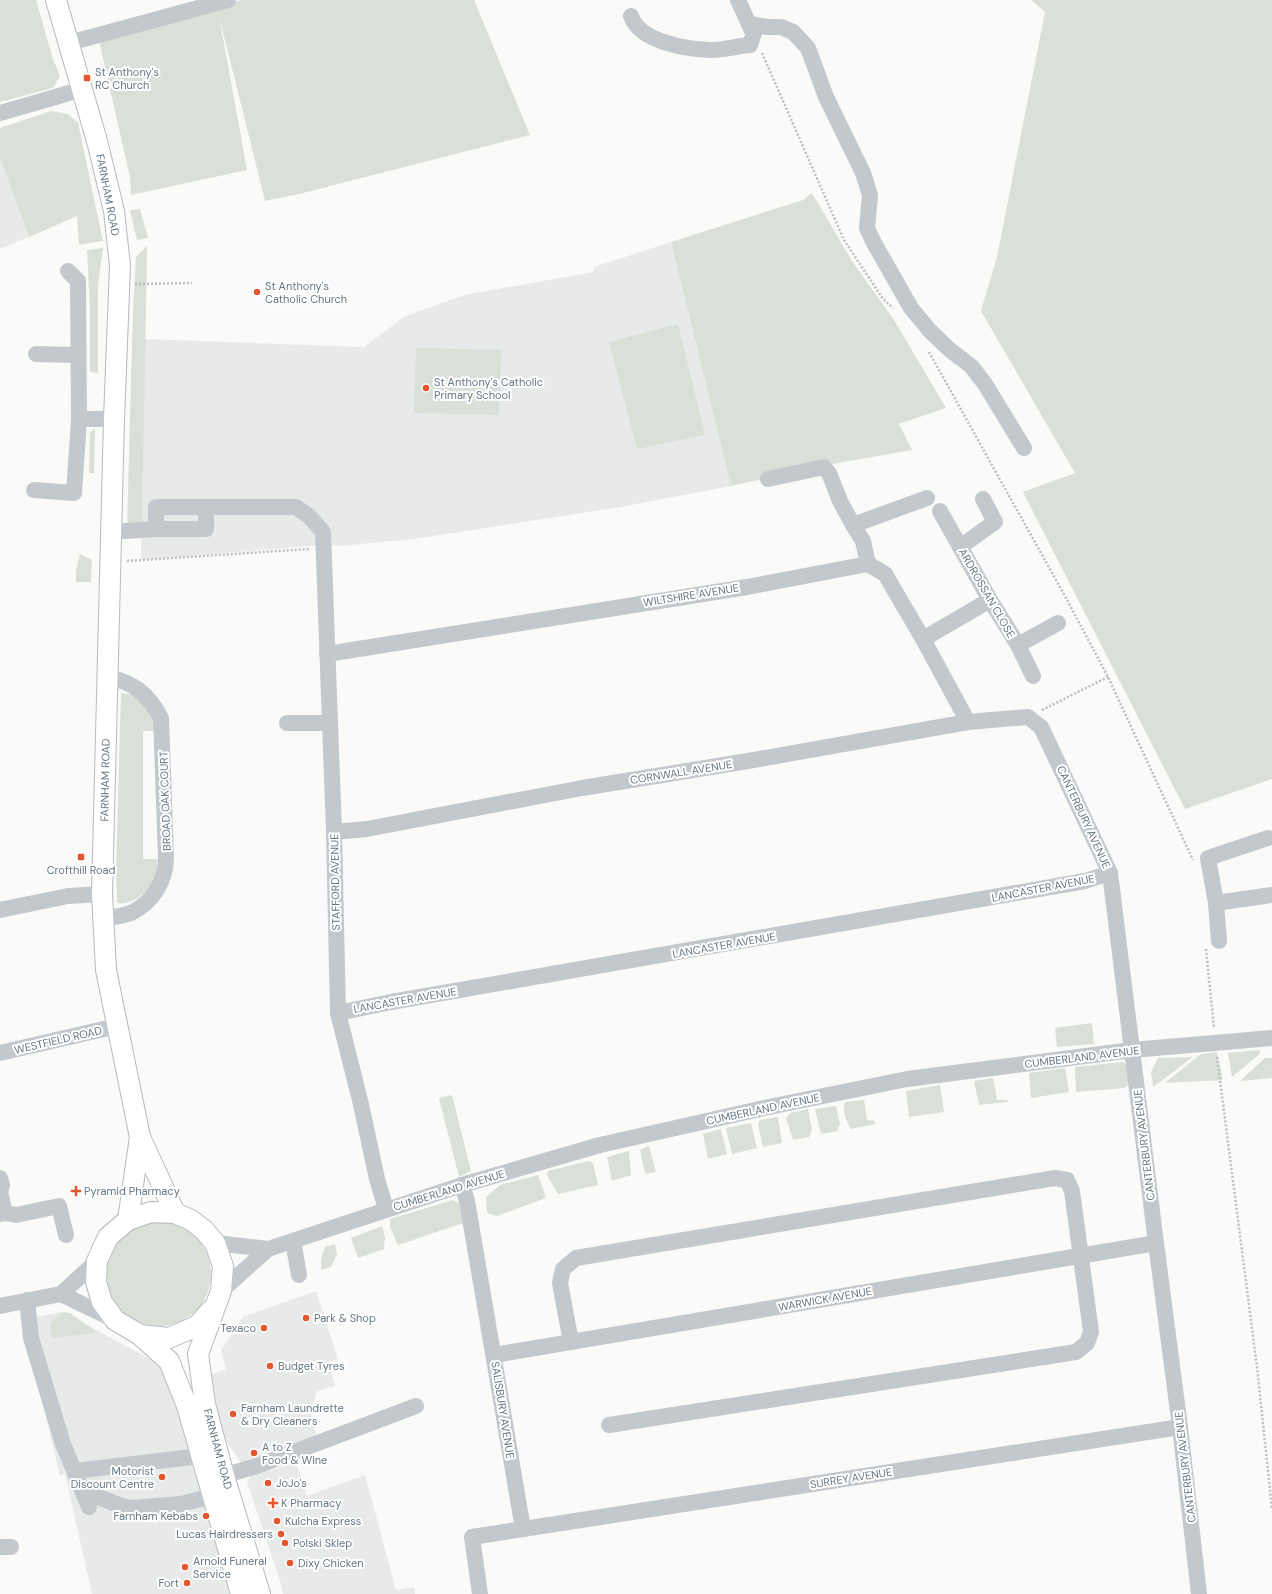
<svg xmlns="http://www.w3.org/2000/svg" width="1272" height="1594" font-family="'DM Sans',sans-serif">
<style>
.built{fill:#e8e9e9}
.green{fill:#dadfd7}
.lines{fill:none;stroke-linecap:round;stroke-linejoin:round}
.major-casing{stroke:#b5babe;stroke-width:22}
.path{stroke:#bbbfc2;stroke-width:2.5;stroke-dasharray:2 2;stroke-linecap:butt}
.minor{stroke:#c3c8cc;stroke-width:16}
.major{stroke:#fff;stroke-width:20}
.poi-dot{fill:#e4572e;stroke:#fff;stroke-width:1.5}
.labels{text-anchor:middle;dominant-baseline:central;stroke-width:4;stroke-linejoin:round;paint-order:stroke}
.poi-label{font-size:11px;fill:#657683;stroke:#fff;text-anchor:start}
.street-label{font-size:11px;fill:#657683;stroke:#fff}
</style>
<rect width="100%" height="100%" fill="#fafaf8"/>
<!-- built -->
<g class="built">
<polygon points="0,158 29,237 0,249"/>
<polygon points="671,242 731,486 621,507 414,539 339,546 321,545 141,560 145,339 364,347 404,317 464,295 593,272 594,267"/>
<polygon points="316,1291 338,1359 329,1362 335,1386 317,1391 311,1414 317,1438 243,1465 221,1434 211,1375 226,1369 221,1350 243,1317"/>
<polygon points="63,1312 163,1366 179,1405 230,1594 92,1594 65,1474 60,1476 22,1319"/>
<polygon points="296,1463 307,1496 365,1475 396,1590 414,1587 415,1594 283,1594 281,1584 247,1482 251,1476"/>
</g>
<!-- green -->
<g class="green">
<polygon points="0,0 36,0 53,59 60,76 53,88 0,102"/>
<polygon points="242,0 474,0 530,135 299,194 265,201 219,16 247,170 131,195 130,177 98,36"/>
<polygon points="1031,0 1272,0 1272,779 1185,809 1023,492 1075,473 981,311 997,257 1045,12"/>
<polygon points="51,111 68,114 78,123 103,241 79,245 77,216 29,237 0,158 0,128"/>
<polygon points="812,193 852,261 894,320 946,408 899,424 912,450 827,465 731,486 671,242 803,200"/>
<polygon points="140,209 148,238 137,240 130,210"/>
<polygon points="147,246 142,528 127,527 133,310 136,257"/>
<polygon points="103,248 98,286 98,373 90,372 90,309 87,250"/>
<polygon points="678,324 705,435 637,449 609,342"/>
<polygon points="416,348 501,350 499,415 414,413"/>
<polygon points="95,428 94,473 89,473 90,433"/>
<polygon points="80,554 92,560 91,582 76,582 76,571"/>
<path d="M121,693L132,694L151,711L157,731H143V859H157C157,863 157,868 157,872C154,888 134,906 117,903L116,871Z"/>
<polygon points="1092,1023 1094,1044 1057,1047 1055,1028"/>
<polygon points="1260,1050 1260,1054 1232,1077 1228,1053"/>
<polygon points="1217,1052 1223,1080 1165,1083 1201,1054"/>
<polygon points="1193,1057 1153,1087 1151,1072 1158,1058"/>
<polygon points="1265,1058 1272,1058 1272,1078 1240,1081"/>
<polygon points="1123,1062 1129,1066 1131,1083 1124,1088 1076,1092 1075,1067"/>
<polygon points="1065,1068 1069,1092 1031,1098 1029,1073"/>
<polygon points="993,1078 997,1100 1008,1100 1008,1102 979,1105 974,1081"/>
<polygon points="940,1085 944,1112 909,1117 906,1091"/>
<polygon points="452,1095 471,1171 459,1177 439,1098"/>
<path d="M864,1100L867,1120L875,1121V1124L851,1129C846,1121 842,1111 845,1102Z"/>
<polygon points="836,1106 840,1124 837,1131 821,1134 815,1109"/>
<polygon points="808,1109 812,1130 809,1137 793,1140 786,1118 790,1113"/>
<polygon points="778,1117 782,1143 763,1147 758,1124 760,1120"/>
<polygon points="751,1123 757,1148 732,1154 726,1128"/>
<polygon points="721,1129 727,1154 708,1159 703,1134"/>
<polygon points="649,1146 656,1172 645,1174 640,1150"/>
<polygon points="629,1151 631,1175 612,1181 607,1157"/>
<polygon points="588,1161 593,1163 598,1185 558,1194 547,1175 548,1171"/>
<polygon points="538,1175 546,1198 497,1216 487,1213 486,1197 500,1185"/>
<polygon points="453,1200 465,1207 466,1222 398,1245 390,1227 390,1219"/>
<circle cx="159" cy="1274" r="52"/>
<polygon points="382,1226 385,1237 384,1249 358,1258 351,1238"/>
<polygon points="335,1244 337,1254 331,1267 321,1270 321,1259 325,1247"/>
<path d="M65,1312L70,1313L95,1331L94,1333L52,1338C48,1322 52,1319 65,1312Z"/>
</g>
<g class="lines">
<defs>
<g id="major">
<polyline points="56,0 97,141 114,211 120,266 114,419 102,894 106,970 140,1137 175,1213"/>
<polyline points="128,1220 140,1137"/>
<polyline points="140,1335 169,1338 197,1326 211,1310"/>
<polyline points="241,1594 187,1406 169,1361 140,1335 115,1320 102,1302 96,1282 97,1261 108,1237 128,1220 151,1212 175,1213 191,1220 204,1230 215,1243 223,1266 221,1291 198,1354 205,1404 224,1476 260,1594"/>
</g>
</defs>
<!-- major casing -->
<use href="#major" class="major-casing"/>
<!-- path -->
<g class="path">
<polyline points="762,53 844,240 883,299 893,308"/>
<polyline points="135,284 192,283"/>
<polyline points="929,352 1066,598 1108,677 1193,860"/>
<polyline points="127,561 309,549"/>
<polyline points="1042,710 1108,677"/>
<polyline points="1206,949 1214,1028"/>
<polyline points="1217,1057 1257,1367 1272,1509"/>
</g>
<!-- minor -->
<g class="minor">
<polyline points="738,0 753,33"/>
<path d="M631,16C640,42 686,49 710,50C724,50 737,46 750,45L754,33"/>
<polyline points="749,24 768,27 781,27 793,32 808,48 826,97 863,173 870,195 867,228 874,243 911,308 930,331 950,350 971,366 985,384 1024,448"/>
<polyline points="69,43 228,0"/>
<polyline points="0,113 83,89"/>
<polyline points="36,354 78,355"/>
<polyline points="79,419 114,419"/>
<polyline points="768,479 824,467 829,473 840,501 853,525"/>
<polyline points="34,490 74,493 79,419 78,281 68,271"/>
<polyline points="940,511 990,600 1018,645 1033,676"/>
<polyline points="156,529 156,507 296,507 309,516 323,532 334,832 338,1013 360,1100 377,1179 386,1209"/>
<polyline points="111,532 156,529 206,529 206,507"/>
<polyline points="960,547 995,522 983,499"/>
<polyline points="868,564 863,541 853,525 927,498"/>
<polyline points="923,639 990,600"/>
<polyline points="1018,645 1058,623"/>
<polyline points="327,654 747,587 868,564 885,574 923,639 968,722"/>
<polyline points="287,723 330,723"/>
<polyline points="334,832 367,829 582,788 748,761 968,722 1028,717 1041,727 1110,873 1156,1243 1180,1427 1199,1594"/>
<polyline points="1216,903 1272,895"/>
<polyline points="0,910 68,896 102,894"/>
<path d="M103,919C112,917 123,916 131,913C153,902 166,881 166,857L161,718C148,694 134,682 107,677"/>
<polyline points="1219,941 1216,903 1208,858 1268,838"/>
<polyline points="338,1013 391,1002 1085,881 1110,873"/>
<polyline points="0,1053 117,1026"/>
<polyline points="0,1178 2,1185 0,1192 5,1213"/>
<polyline points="462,1185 467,1201 523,1529"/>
<polyline points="0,1214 5,1213 16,1215 59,1206 66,1235"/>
<polyline points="293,1241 299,1275"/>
<polyline points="215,1243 268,1249"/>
<polyline points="221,1291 268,1249 462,1185 600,1145 764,1108 907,1079 1132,1050 1272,1038"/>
<polyline points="61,1294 115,1320"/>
<polyline points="27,1300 31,1338 63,1444 89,1507"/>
<polyline points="0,1306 61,1294 97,1261"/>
<polyline points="571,1342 560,1283 563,1269 576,1258 1055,1178 1067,1180 1072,1191 1091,1332 1087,1343 1076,1352 609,1425"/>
<polyline points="494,1355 1156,1243"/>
<polyline points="75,1471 200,1456"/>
<polyline points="212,1479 257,1466 416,1406"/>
<polyline points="83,1491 124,1507 131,1508 181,1504 212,1496"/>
<polyline points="0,1547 11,1547"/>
<polyline points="480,1594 472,1537 1180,1427"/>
</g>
<!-- major -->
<use href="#major" class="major"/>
</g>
<!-- markers -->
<g class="poi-dot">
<rect x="83" y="74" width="8" height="8" rx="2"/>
<circle cx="257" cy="292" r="4"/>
<circle cx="426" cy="388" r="4"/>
<rect x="77" y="853" width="8" height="8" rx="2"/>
<path d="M74 1185h4v4h4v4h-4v4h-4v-4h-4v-4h4z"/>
<circle cx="306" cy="1318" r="4"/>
<circle cx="264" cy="1328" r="4"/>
<circle cx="270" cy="1366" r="4"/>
<circle cx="233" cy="1414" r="4"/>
<circle cx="254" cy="1453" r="4"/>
<circle cx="162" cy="1477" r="4"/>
<circle cx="268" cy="1483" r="4"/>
<path d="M271 1497h4v4h4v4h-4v4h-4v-4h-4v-4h4z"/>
<circle cx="206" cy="1516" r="4"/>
<circle cx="277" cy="1521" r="4"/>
<circle cx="281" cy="1534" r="4"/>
<circle cx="285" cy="1543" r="4"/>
<circle cx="290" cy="1563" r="4"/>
<circle cx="185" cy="1567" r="4"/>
<circle cx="187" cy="1583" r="4"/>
</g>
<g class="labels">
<!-- poi labels -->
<g class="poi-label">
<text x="95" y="72">St Anthony's<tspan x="95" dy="13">RC Church</tspan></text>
<text x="265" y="286">St Anthony's<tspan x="265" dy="13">Catholic Church</tspan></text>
<text x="434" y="382">St Anthony's Catholic<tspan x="434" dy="13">Primary School</tspan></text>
<text x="81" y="870" text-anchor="middle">Crofthill Road</text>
<text x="84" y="1191">Pyramid Pharmacy</text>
<text x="314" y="1318">Park &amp; Shop</text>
<text x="256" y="1328" text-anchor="end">Texaco</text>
<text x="278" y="1366">Budget Tyres</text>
<text x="241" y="1408">Farnham Laundrette<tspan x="241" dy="13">&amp; Dry Cleaners</tspan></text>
<text x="262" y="1447">A to Z<tspan x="262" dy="13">Food &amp; Wine</tspan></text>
<text x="154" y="1471" text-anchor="end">Motorist<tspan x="154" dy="13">Discount Centre</tspan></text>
<text x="276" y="1483">JoJo's</text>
<text x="281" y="1503">K Pharmacy</text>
<text x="198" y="1516" text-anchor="end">Farnham Kebabs</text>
<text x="285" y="1521">Kulcha Express</text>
<text x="273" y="1534" text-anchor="end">Lucas Hairdressers</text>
<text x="293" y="1543">Polski Sklep</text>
<text x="193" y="1561">Arnold Funeral<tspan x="193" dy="13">Service</tspan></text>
<text x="298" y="1563">Dixy Chicken</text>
<text x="179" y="1583" text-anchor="end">Fort</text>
</g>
<!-- street labels -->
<g class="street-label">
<text transform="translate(108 195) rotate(79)">FARNHAM ROAD</text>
<text transform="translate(987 593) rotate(60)">ARDROSSAN CLOSE</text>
<text transform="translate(691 595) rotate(-9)">WILTSHIRE AVENUE</text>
<text transform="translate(681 772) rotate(-9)">CORNWALL AVENUE</text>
<text transform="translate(105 780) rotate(-89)">FARNHAM ROAD</text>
<text transform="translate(165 801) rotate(-92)">BROAD OAK COURT</text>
<text transform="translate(1084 817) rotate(65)">CANTERBURY AVENUE</text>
<text transform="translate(335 882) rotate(-91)">STAFFORD AVENUE</text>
<text transform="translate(1043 888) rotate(-11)">LANCASTER AVENUE</text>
<text transform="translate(724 945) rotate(-10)">LANCASTER AVENUE</text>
<text transform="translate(405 1000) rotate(-10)">LANCASTER AVENUE</text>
<text transform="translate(58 1040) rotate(-13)">WESTFIELD ROAD</text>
<text transform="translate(1082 1057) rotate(-7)">CUMBERLAND AVENUE</text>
<text transform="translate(763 1109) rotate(-12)">CUMBERLAND AVENUE</text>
<text transform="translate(1144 1145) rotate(-97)">CANTERBURY AVENUE</text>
<text transform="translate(449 1190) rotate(-17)">CUMBERLAND AVENUE</text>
<text transform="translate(825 1299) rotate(-10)">WARWICK AVENUE</text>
<text transform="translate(503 1410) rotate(81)">SALISBURY AVENUE</text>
<text transform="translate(218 1449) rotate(75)">FARNHAM ROAD</text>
<text transform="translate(1185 1467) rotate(-97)">CANTERBURY AVENUE</text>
<text transform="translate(851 1478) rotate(-9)">SURREY AVENUE</text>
</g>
</g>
</svg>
